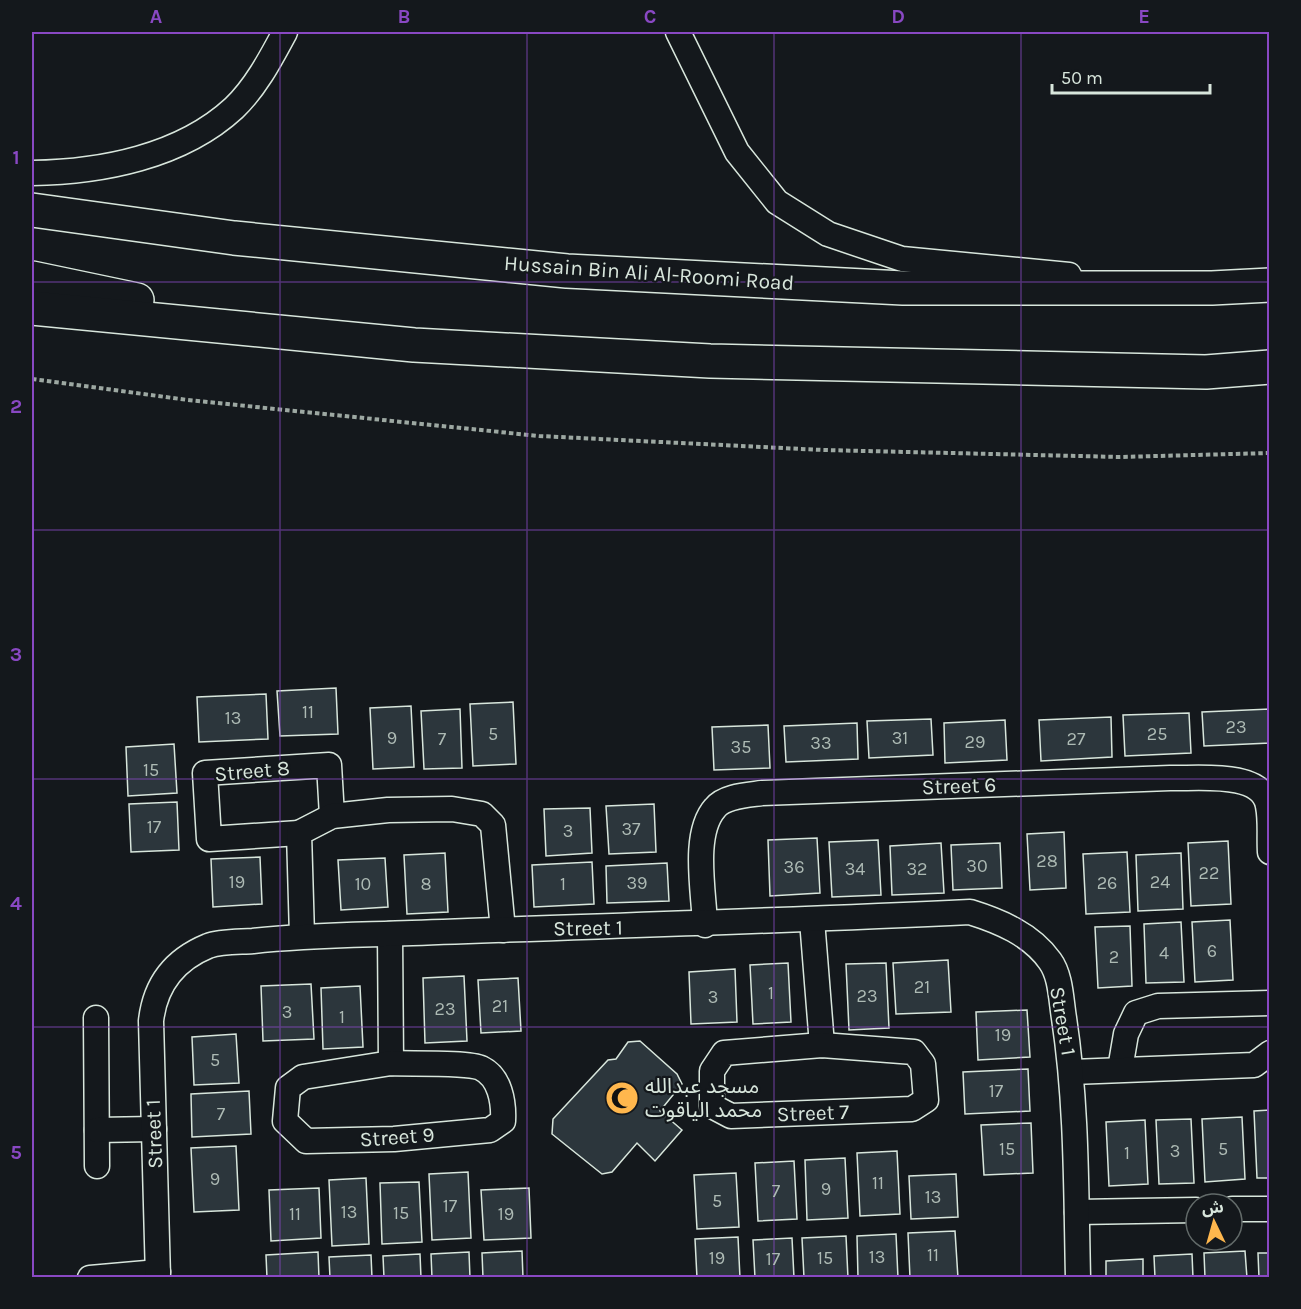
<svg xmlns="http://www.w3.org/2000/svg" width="1301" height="1309" font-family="Karla,'Noto Sans Arabic',sans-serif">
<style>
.building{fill:#2c363c;stroke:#d8e6dc;stroke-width:1.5}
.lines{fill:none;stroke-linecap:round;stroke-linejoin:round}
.minor-casing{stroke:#d8e6dc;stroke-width:27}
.highway-casing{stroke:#d8e6dc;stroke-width:36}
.path{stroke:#9da8a2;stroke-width:4;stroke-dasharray:4.5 3;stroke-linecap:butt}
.minor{stroke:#14181c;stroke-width:24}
.highway{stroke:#14181c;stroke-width:33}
.grid{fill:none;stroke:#8948c3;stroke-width:1.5;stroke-opacity:0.55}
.labels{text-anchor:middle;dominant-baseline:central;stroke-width:4.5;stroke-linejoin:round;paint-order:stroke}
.number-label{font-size:18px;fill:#adbab4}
.street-label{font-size:21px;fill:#d8e6dc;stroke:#14181c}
.poi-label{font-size:21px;fill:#d8e6dc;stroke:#14181c;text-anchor:start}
.neatline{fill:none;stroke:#8948c3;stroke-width:2}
.grid-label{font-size:20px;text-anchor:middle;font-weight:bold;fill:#8948c3}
</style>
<rect width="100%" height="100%" fill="#14181c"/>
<!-- building -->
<g class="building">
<polygon points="336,688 338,734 280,736 277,691"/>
<polygon points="266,694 268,739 199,742 197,697"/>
<polygon points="513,702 516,764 473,766 470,704"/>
<polygon points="411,706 414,767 373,769 370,708"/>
<polygon points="460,709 462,768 424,769 421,711"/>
<polygon points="1270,709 1270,743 1204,746 1202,712"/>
<polygon points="1189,713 1191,753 1125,756 1123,715"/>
<polygon points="1111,717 1112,757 1041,761 1039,720"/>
<polygon points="931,719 933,755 869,758 867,721"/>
<polygon points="1005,720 1007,760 945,763 944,723"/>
<polygon points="857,723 858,759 786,762 784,726"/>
<polygon points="768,725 770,768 714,770 712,727"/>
<polygon points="174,744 177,793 128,796 126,747"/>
<polygon points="177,802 179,850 131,852 129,804"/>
<polygon points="654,804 656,852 609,854 606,806"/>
<polygon points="590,808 592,853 546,856 544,809"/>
<polygon points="1064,832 1066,888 1030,890 1027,834"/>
<polygon points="817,838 820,893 770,896 768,840"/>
<polygon points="878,840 881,895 832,897 829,842"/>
<polygon points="1228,841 1231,904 1191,906 1188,843"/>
<polygon points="941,843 944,893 892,895 890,846"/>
<polygon points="1000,843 1002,888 953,890 951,845"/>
<polygon points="1127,852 1130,912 1086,914 1083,854"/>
<polygon points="445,853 448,912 407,914 404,855"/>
<polygon points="1181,853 1183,909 1138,911 1136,855"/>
<polygon points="260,857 262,904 213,907 211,859"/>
<polygon points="385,858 388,907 341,910 338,860"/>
<polygon points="592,862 594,904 534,907 532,865"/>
<polygon points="667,863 669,901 607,903 606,866"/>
<polygon points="1230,920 1233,980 1195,982 1192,922"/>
<polygon points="1181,922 1184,982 1146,983 1144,924"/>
<polygon points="1130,926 1132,986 1098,988 1095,927"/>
<polygon points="948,960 951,1012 896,1014 893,963"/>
<polygon points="788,963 791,1022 753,1024 750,965"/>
<polygon points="886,963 889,1028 849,1030 846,964"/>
<polygon points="735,969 737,1022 691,1024 689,972"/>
<polygon points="464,976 467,1041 425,1043 423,978"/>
<polygon points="518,978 521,1031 481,1033 478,980"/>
<polygon points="311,984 314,1039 263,1041 261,986"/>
<polygon points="360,986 363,1047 323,1049 321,988"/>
<polygon points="1027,1010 1030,1057 978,1060 976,1012"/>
<polygon points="236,1034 239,1083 194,1085 192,1037"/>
<polygon points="640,1041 677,1074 682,1084 660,1111 682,1130 655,1161 637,1143 612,1172 602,1174 552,1134 553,1119 608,1060 616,1059 628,1042"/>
<polygon points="1028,1069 1030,1111 965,1114 963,1072"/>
<polygon points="249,1091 251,1134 192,1137 191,1094"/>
<polygon points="1270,1110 1270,1178 1257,1178 1254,1111"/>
<polygon points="1242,1117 1245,1179 1205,1182 1202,1119"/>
<polygon points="1191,1119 1194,1183 1159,1184 1156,1120"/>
<polygon points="1145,1120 1148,1184 1109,1186 1106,1122"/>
<polygon points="1031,1123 1033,1173 984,1175 981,1125"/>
<polygon points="236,1146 239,1210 194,1212 191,1148"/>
<polygon points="897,1151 900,1214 860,1216 857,1153"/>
<polygon points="845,1158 848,1218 807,1220 805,1160"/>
<polygon points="794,1161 797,1219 758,1221 755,1163"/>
<polygon points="468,1172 471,1238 432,1240 429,1174"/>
<polygon points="736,1173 739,1227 697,1229 694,1175"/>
<polygon points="956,1174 958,1217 911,1219 909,1176"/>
<polygon points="366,1178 369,1244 332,1246 329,1180"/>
<polygon points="419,1182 422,1242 382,1244 380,1183"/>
<polygon points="319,1188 321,1238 271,1241 269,1190"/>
<polygon points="529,1188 531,1238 484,1240 481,1190"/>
<polygon points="955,1231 958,1278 910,1278 908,1233"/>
<polygon points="896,1234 898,1278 858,1278 857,1236"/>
<polygon points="846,1236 848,1278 804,1278 802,1238"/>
<polygon points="738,1237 740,1278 697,1278 695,1239"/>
<polygon points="792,1238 794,1278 755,1278 753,1240"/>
<polygon points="522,1251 523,1278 483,1278 482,1253"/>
<polygon points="1245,1251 1247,1278 1205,1278 1204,1253"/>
<polygon points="318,1252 319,1278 267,1278 266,1255"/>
<polygon points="469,1252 470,1278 432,1278 431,1254"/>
<polygon points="1258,1253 1270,1253 1270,1278 1259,1278"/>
<polygon points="420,1254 421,1278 384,1278 383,1256"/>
<polygon points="1192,1254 1193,1278 1155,1278 1154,1256"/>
<polygon points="371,1255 372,1278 330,1278 329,1257"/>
<polygon points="1143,1259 1143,1278 1106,1278 1106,1261"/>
</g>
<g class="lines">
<defs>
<g id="minor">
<polyline points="678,32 737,152 777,202 828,234 902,259 1069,275"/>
<path d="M32,173C101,172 181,157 234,108C256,87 271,58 285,32"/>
<polyline points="299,833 209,839 205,773 329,765 332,816"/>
<polyline points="812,920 822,1045"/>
<path d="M705,925C704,892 692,834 715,808C724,796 748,795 762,793L1170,778C1196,779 1263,770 1268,806C1271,821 1269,837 1270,852"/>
<polyline points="390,934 391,1063"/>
<polyline points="302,936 299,833 332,816 388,810 452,809 482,814 493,825 503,930"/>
<polyline points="96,1018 97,1166"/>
<polygon points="822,1045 914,1052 923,1064 926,1100 912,1109 731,1116 712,1106 712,1071 724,1053"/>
<path d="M391,1063C409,1064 469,1062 481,1068C500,1077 504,1102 503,1121L490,1130L394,1139L306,1141L285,1121L288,1088L303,1077Z"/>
<polyline points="1120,1069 1126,1034 1136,1013 1158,1006 1270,1003"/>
<polyline points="1072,1072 1254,1065 1270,1053"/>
<polyline points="97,1130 154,1129"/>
<polyline points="1232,1209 1270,1209"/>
<polyline points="1077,1212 1196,1210"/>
<polyline points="90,1278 158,1272"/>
<path d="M158,1278L151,1021C155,985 174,960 208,946C221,941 240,942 253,941C306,935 359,935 412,933C598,926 784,921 970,912C999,921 1031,934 1050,961C1061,976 1061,1000 1064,1018C1077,1104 1076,1191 1078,1278"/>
</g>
<g id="highway">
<polyline points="32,210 234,238 567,271 903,288 1212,288 1270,285"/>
<polyline points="32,278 137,300"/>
<polyline points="32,308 414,345 710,361 1206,372 1270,367"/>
</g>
</defs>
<!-- minor casing -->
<use href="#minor" class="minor-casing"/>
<!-- highway casing -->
<use href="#highway" class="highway-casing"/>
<!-- path -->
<polyline class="path" points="32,379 188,400 539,436 823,450 1120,457 1270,453"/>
<!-- minor -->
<use href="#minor" class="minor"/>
<!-- highway -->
<use href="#highway" class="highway"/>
</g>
<!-- grid -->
<path class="grid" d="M280,32V1278M527,32V1278M774,32V1278M1021,32V1278M32,282H1270M32,530H1270M32,779H1270M32,1027H1270"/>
<!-- icons -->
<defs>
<symbol id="mosque-disc" viewBox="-11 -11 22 22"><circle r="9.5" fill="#ffb74d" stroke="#14181c"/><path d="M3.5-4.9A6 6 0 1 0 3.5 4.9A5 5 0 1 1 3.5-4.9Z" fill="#111"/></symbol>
</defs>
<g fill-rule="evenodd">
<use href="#mosque-disc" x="603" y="1079" width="38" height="38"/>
</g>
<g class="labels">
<!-- number labels -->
<g class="number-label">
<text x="308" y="712">11</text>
<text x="233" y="718">13</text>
<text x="1236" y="727">23</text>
<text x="493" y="734">5</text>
<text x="1157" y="734">25</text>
<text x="392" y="738">9</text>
<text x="900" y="738">31</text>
<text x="442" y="739">7</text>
<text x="1076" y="739">27</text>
<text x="975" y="742">29</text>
<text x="821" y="743">33</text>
<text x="741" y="747">35</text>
<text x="151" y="770">15</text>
<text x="154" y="827">17</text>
<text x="631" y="829">37</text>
<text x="568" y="831">3</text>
<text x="1047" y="861">28</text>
<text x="977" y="866">30</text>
<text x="794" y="867">36</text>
<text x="855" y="869">34</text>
<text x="917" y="869">32</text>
<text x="1209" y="873">22</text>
<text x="237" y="882">19</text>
<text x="1160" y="882">24</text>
<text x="637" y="883">39</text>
<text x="1107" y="883">26</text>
<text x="363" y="884">10</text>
<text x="426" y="884">8</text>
<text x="563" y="884">1</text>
<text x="1212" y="951">6</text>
<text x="1164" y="953">4</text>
<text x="1114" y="957">2</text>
<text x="922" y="987">21</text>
<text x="771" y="993">1</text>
<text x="867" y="996">23</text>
<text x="713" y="997">3</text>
<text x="500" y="1006">21</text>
<text x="445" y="1009">23</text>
<text x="287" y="1012">3</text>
<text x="342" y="1017">1</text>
<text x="1003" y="1035">19</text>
<text x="215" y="1060">5</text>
<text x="996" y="1091">17</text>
<text x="221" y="1114">7</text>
<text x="1007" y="1149">15</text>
<text x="1223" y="1149">5</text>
<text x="1175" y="1151">3</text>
<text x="1127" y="1153">1</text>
<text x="215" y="1179">9</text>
<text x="878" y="1183">11</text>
<text x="826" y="1189">9</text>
<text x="776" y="1191">7</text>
<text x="933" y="1197">13</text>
<text x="717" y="1201">5</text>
<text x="450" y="1206">17</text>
<text x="349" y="1212">13</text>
<text x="401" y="1213">15</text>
<text x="295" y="1214">11</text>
<text x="506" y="1214">19</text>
<text x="933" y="1255">11</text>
<text x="877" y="1257">13</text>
<text x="717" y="1258">19</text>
<text x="825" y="1258">15</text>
<text x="773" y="1259">17</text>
</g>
<!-- street labels -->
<g class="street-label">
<text transform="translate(649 273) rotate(4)">Hussain Bin Ali Al-Roomi Road</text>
<text transform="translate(252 771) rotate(-5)">Street 8</text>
<text transform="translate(959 786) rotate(-2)">Street 6</text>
<text transform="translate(588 928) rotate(-1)">Street 1</text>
<text transform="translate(1063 1021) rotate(80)">Street 1</text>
<text transform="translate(813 1113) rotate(-2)">Street 7</text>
<text transform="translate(154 1134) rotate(-92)">Street 1</text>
<text transform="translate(397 1137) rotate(-4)">Street 9</text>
</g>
<!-- poi labels -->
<g class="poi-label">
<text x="645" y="1086">مسجد عبدالله<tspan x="645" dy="24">محمد الياقوت</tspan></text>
</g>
</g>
<!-- border -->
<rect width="1301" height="1309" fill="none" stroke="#14181c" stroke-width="66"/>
<!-- north arrow -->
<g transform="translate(1214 1222) rotate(355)"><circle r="28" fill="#14181c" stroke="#626a69" stroke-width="1.5"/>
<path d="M0-4.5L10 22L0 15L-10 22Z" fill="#ffb74d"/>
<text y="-9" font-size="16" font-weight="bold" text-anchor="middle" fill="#d8e6dc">ش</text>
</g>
<!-- scale -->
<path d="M1052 84v9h158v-9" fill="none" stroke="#d8e6dc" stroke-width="3"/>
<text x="1061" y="84" font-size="18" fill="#d8e6dc" stroke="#14181c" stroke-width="4.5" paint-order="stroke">50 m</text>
<rect x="33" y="33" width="1235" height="1243" class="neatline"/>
<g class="grid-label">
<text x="156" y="23">A</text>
<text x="404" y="23">B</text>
<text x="650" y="23">C</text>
<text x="898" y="23">D</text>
<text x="1144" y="23">E</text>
<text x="16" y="164">1</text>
<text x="16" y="413">2</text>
<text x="16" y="661">3</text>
<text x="16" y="910">4</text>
<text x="16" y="1159">5</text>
</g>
</svg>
